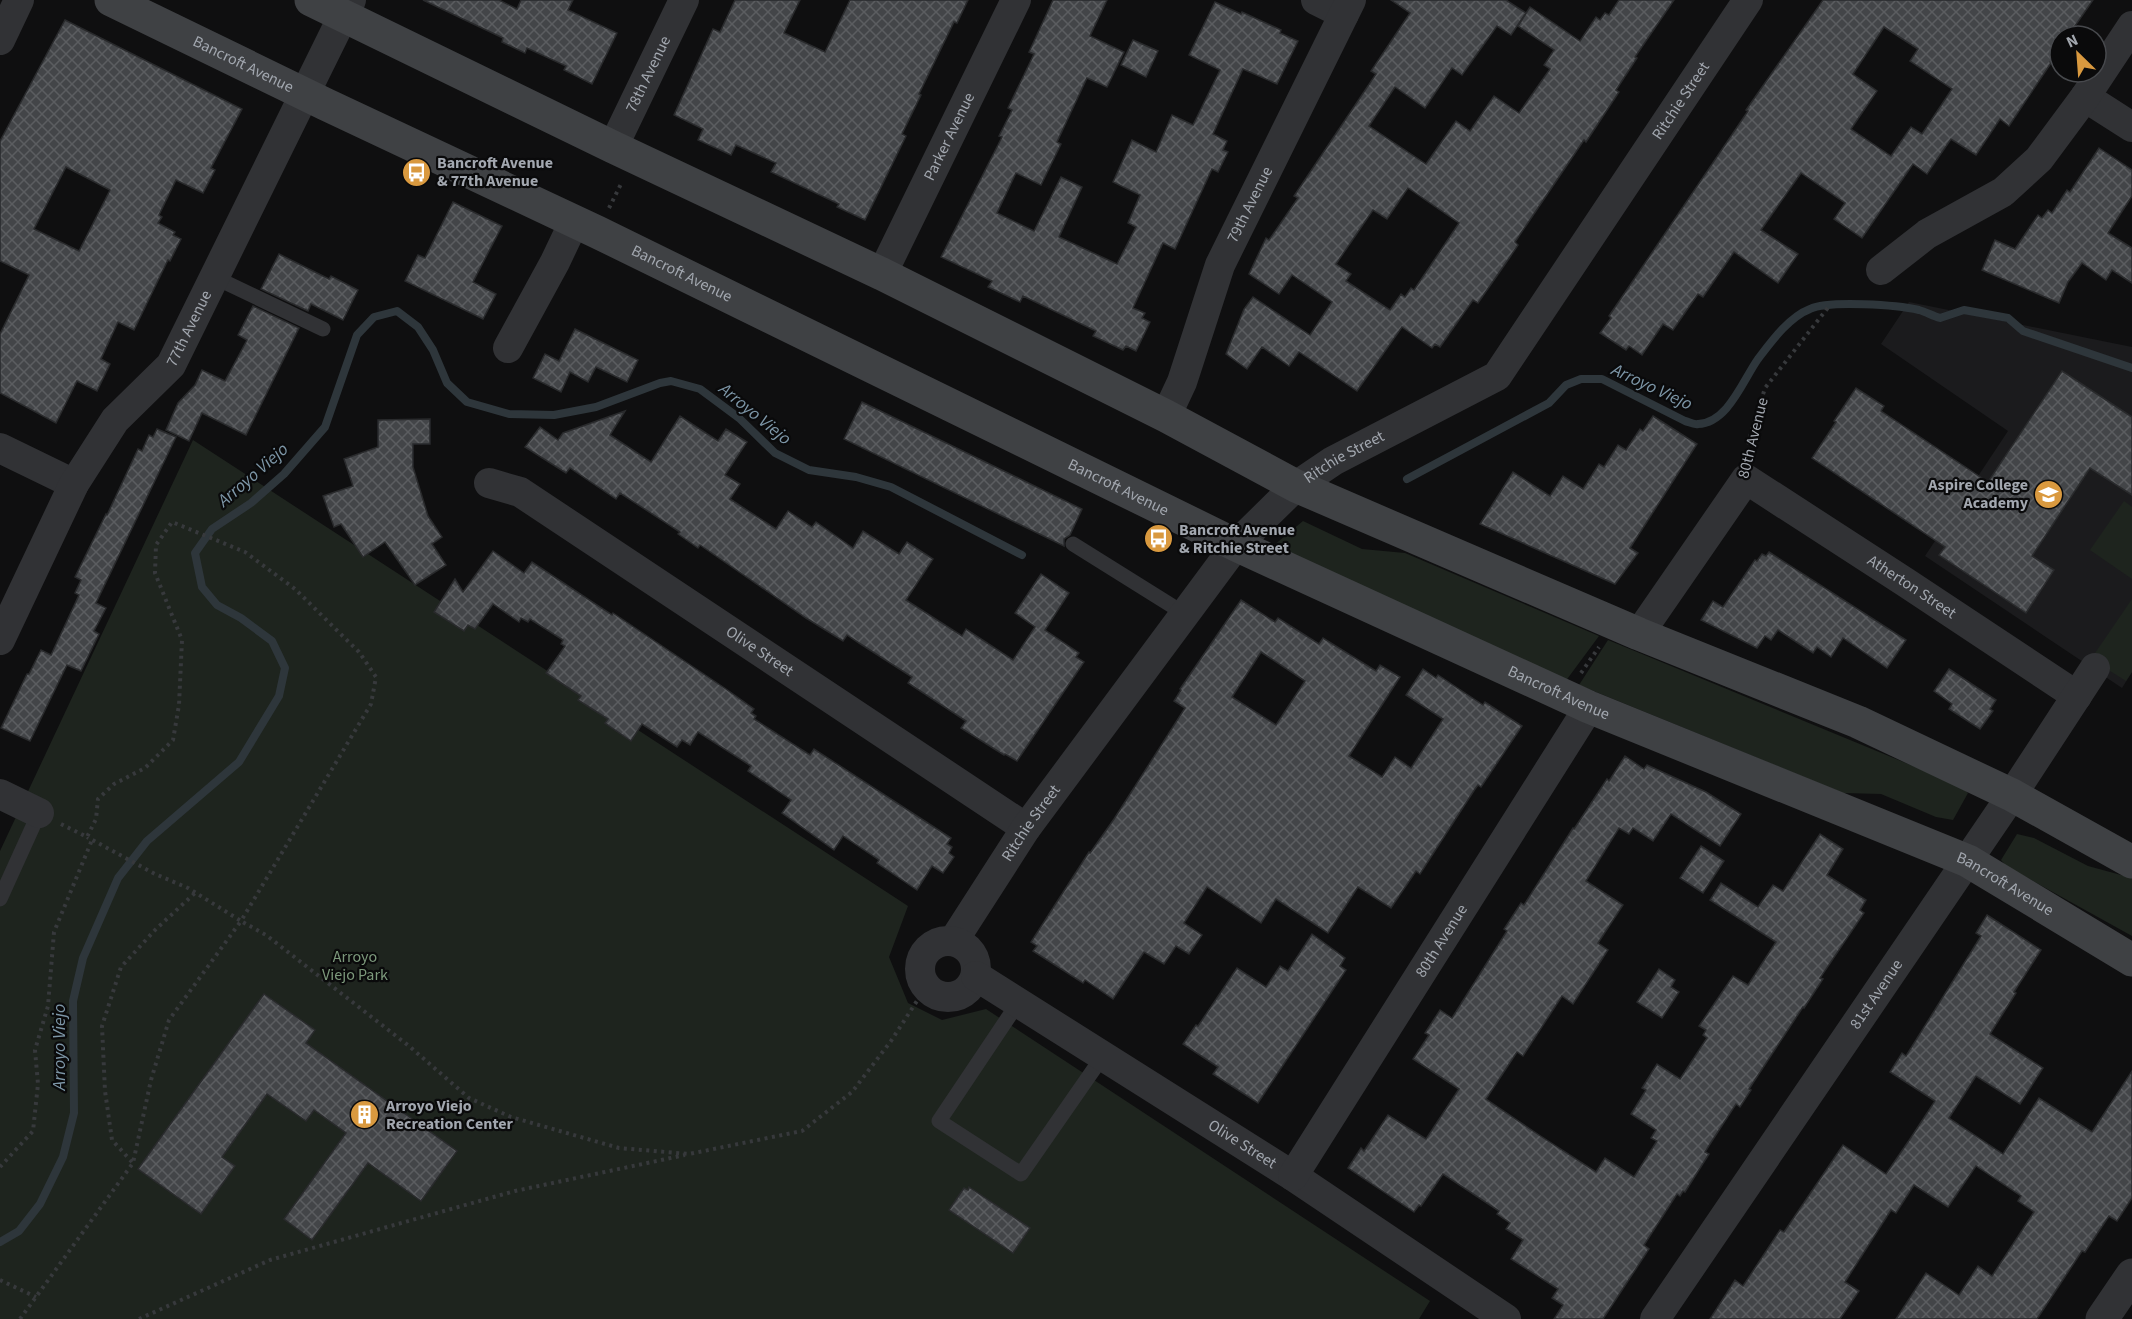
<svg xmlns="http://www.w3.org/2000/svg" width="2132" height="1319" font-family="'Source Sans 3',sans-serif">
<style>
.built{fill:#1b1b1d}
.green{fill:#1e241e}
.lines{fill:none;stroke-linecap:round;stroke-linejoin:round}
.stream{stroke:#2e363b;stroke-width:8}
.building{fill:url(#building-cross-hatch);stroke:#292a2c;stroke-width:1.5;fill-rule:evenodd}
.path{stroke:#37393c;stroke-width:4;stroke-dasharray:3 4.5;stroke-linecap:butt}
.service{stroke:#313235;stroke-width:15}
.minor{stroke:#313235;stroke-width:30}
.tertiary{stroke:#313235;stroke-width:33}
.secondary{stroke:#3f4144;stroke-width:33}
.labels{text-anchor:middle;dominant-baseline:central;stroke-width:4.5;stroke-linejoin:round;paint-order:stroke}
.street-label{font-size:16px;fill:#a2a7af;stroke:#0a0a0b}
.poi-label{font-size:16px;font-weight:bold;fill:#a2a7af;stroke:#0a0a0b;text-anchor:start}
.park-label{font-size:16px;fill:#7c987b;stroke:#0a0a0b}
.water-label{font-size:18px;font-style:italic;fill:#7d96a7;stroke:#0a0a0b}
</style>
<defs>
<pattern id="building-cross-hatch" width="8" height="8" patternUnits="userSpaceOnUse" patternTransform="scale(1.5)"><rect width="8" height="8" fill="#434548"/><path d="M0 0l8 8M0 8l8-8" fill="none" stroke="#5b5d60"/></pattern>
</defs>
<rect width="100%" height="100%" fill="#0f0f10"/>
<!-- built -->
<polygon class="built" points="1909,302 2132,347 2132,672 2122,688 1925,556 2008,431 1881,344"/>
<!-- green -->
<g class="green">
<polygon points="193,440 908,906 889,957 908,1003 942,1020 986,1009 1430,1301 1419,1319 0,1319 0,851"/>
<polygon points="2124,501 2132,507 2132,579 2090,550"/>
<polygon points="1303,521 1362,549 1405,553 1599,636 1565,682 1273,546"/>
<polygon points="2132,599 2132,672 2126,681 2091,659"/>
<polygon points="1608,640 1959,785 1968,793 1953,820 1936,817 1881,794 1843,793 1579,685"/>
<polygon points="2017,834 2034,838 2088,866 2132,878 2132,936 2006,866 2001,860"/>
</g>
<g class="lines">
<!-- stream -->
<g class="stream">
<path d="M1407,479L1549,403L1566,385L1581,379H1602L1685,421C1689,422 1694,425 1698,424C1728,423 1743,380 1758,359C1771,342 1789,317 1810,309C1829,300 1898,305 1919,310C1926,312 1933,316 1940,318L1964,310L2008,318L2023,331L2132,368"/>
<polyline points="0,1242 19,1231 40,1204 63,1157 74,1113 73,1001 83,958 118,878 147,841 239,762 279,696 285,668 272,641 241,618 217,605 202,587 195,553 212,529 251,503 284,474 325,427 357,335 374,317 397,311 418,327 433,350 447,383 467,402 509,414 554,415 596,407 660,383 671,381 700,389 739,418 775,453 809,470 856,477 891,487 1022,555"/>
</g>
</g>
<!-- building -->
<g class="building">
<polygon points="423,0 499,0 517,9 521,0 573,0 568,10 617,33 592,84 564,70 566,66 527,48 525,53 502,42 503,38"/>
<polygon points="735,0 800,0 784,33 825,52 850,0 968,0 957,23 954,22 919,94 921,95 902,134 906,136 865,220 837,207 839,204 771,172 776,163 736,145 731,155 698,140 703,129 674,115 713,29 720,32"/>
<polygon points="1053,0 1107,0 1090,36 1124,52 1107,87 1087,78 1057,142 1061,144 1041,185 1016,173 997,213 1034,231 1061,177 1082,187 1059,237 1117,264 1136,227 1128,223 1140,195 1113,182 1132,140 1156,152 1172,115 1193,125 1220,70 1189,55 1215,2 1241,14 1242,12 1281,30 1280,33 1298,41 1277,84 1243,69 1213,134 1227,141 1223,150 1228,152 1218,172 1212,169 1175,249 1163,243 1133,308 1145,313 1142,318 1150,322 1136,351 1126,346 1123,350 1093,336 1096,331 1023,296 1020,302 988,287 992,281 941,257 1002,137 999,136 1012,110 1008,108 1034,54 1029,52"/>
<path d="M1391,0H1506L1526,13L1511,35L1497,26L1462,75L1452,68L1425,108L1395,87L1369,126L1426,164L1456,121L1470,131L1494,96L1519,113L1550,69L1544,65L1554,50L1518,26L1530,7L1580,41L1596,17L1600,20L1605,13L1609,15L1619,0H1674L1635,57L1637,58L1616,90L1619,92L1586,142L1584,140L1515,242L1518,245L1510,257L1478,303L1473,300L1440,347L1435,344L1432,348L1402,327L1357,391L1299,352L1289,366L1262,347L1247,369L1226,354L1244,309L1253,297L1310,335L1332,302L1292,275L1279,294L1249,274L1266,238L1269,240L1298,198L1294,196L1376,74L1371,71L1410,13ZM1408,188L1459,223L1414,290L1411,288L1405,297L1401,294L1390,310L1346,281L1351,274L1336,264L1373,210L1387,219Z"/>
<path d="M1823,0H2093L2068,36H2060V47L2050,62L2051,63L2009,126L2000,119L1976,155L1951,139L1927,174L1913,164L1862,238L1834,219L1845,203L1801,173L1761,230L1798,254L1778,283L1734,252L1703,297L1698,294L1673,330L1663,324L1642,355L1629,346L1626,350L1600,333L1611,318L1609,316L1748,111L1746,110ZM1884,27L1918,49L1910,61L1952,89L1922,134L1911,127L1891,156L1851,129L1877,91L1853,74Z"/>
<path d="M65,20L242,109L211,168L215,170L203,193L176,180L159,215L162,217L158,223L175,232L173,235L181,239L170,261L168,260L134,330L118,322L101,359L110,364L97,391L77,381L56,423L0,393V334L29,275L0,261V141ZM66,167L110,190L79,251L34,229Z"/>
<polygon points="1133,40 1158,51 1146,77 1121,65"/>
<polygon points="2099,148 2132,170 2132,196 2108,233 2132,248 2132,283 2112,270 2106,280 2082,263 2068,282 2059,303 1982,270 1995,240 2015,249 2038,215 2042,218 2048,210 2052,213 2067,190 2070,192"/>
<polygon points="453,202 502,226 473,282 496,294 483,319 405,281 418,255 425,258"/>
<polygon points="279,254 329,279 331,276 358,290 343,320 311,304 308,311 261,289"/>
<polygon points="253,306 299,328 246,435 202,413 189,441 166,430 178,403 195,385 202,370 225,381 247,340 238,335"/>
<polygon points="575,329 638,360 627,382 596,367 588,382 570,372 561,392 533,378 545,354 559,361"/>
<polygon points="2062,371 2132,417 2132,495 2090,468 2032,556 2054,570 2026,613 1939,555 1945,547 1812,458 1836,422 1834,421 1856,388 1884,406 1881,411 1988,482"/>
<polygon points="862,402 1082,509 1070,535 1064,539 1064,546 844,439"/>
<polygon points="625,411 610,435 651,462 680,416 718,441 726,429 747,442 725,475 740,484 730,499 776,529 788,511 812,527 816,522 853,548 863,531 899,554 907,542 933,559 906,600 962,636 966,629 1013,660 1035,627 1015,613 1041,574 1069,593 1045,630 1079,653 1076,657 1084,662 1017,761 1005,754 1004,755 961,728 966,721 908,683 912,677 859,643 847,635 843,641 806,618 700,545 698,548 678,534 680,532 620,493 616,499 570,468 566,473 525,447 540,427 558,440 563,433"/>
<polygon points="1653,416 1697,444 1630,548 1638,553 1615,584 1480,524 1513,472 1550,496 1563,476 1583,489 1599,464 1604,467 1618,445 1626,450 1640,429 1643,431"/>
<polygon points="430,419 430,444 413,444 413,467 428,516 442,537 432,544 446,565 415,585 385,542 363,557 341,524 334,527 323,496 353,486 344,459 378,447 378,420"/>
<polygon points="157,429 176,437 96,603 106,608 94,631 99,634 81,671 67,665 30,741 1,728 27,674 29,674 41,650 51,655 79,595 75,593 81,580 75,577 106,514 107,515 138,449 142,451 149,435 153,437"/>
<polygon points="493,551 524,573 532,562 612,615 613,613 726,689 754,709 751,713 756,716 754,719 810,755 814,749 951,838 947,844 952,847 949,853 954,857 943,873 932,866 917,890 877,863 879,860 843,836 834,850 782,813 791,800 748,771 751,766 698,732 690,745 682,740 677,747 642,724 631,741 605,723 608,719 578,700 581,696 546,673 565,646 561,644 563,640 530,619 528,622 521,618 519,622 493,604 475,629 468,625 464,631 434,612 455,579 463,592"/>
<polygon points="1769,552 1906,640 1887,668 1843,638 1831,657 1817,647 1813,653 1778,630 1771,640 1765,636 1757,648 1701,620 1713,601 1723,607 1755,560 1757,561 1762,554 1766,556"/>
<path d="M1241,600L1275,622L1278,618L1319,644L1323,638L1376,671L1380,665L1400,677L1349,756L1382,777L1395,757L1411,768L1443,719L1406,695L1423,669L1436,678L1438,675L1483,705L1485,702L1522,726L1481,787L1478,785L1475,789L1420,874L1416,871L1391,908L1358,887L1328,933L1276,899L1261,923L1207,887L1184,923L1202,935L1189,954L1176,946L1164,964L1144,952L1113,999L1085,980L1083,983L1033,951L1037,946L1031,942L1089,852L1090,853L1114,819L1185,708L1174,701L1181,690L1180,689ZM1261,652L1305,681L1276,725L1232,697Z"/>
<polygon points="1949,669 1996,700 1990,709 1993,711 1980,729 1949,709 1952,704 1934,691"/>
<polygon points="1625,756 1644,769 1647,765 1706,792 1741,814 1720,846 1671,814 1653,841 1633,828 1629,834 1619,828 1586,881 1623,905 1598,943 1608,950 1573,1004 1562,996 1523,1056 1517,1052 1486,1099 1539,1135 1596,1172 1605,1158 1634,1177 1657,1141 1651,1138 1656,1130 1631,1114 1646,1090 1642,1088 1657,1064 1680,1079 1707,1038 1703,1035 1706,1030 1699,1026 1733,976 1748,985 1776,942 1710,900 1721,883 1758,907 1773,885 1783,891 1820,834 1843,849 1827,875 1866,900 1860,910 1864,913 1820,978 1823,979 1804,1008 1803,1007 1749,1089 1751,1090 1740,1107 1736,1104 1710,1144 1705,1152 1709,1154 1685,1192 1683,1191 1680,1196 1677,1194 1644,1245 1649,1249 1603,1319 1554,1319 1563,1305 1552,1298 1558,1289 1511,1259 1523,1240 1506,1229 1510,1223 1497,1214 1499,1211 1443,1174 1421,1206 1419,1205 1414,1212 1348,1168 1361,1148 1364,1151 1388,1115 1426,1139 1459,1089 1413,1059 1429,1035 1425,1033 1440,1010 1452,1018 1507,931 1504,929 1521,903 1524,905 1573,828 1574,829 1607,779 1609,781"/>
<polygon points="1701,846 1724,861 1703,893 1680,878"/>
<polygon points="1987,915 2041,950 2014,992 2016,993 1990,1034 2043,1068 2020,1104 1976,1076 1949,1118 2003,1154 2039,1098 2092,1132 2132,1071 2132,1198 2117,1221 2109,1216 2085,1252 2082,1251 2037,1319 1896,1319 1926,1273 1959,1295 1978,1266 1992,1276 2034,1212 2018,1201 2021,1196 1976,1166 1948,1207 1914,1185 1896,1213 1891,1210 1845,1282 1859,1291 1840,1319 1710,1319 1735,1280 1743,1286 1780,1230 1784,1232 1843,1145 1886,1174 1910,1139 1935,1101 1890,1072 1902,1053 1906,1056 1981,936 1976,933"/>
<polygon points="1312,934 1345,958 1340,966 1346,970 1258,1103 1213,1074 1218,1067 1183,1044 1196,1025 1198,1026 1237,968 1266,987 1280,966 1288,971"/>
<polygon points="1659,969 1675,980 1671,987 1679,992 1662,1018 1637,1002"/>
<polygon points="264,994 315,1030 306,1043 457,1151 421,1201 368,1163 312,1240 284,1219 346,1133 314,1110 306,1121 267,1094 222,1157 235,1166 201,1214 138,1169"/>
<polygon points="969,1187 1030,1228 1013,1253 949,1210 964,1188 968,1190"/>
</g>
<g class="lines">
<!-- path -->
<g class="path">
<polyline points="609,208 622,182"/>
<polyline points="1748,452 1749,440 1765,388 1830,305"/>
<polyline points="1581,673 1599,647"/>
<polyline points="61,824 87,837 96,819 98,799 114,784 145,768 173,740 179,705 182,640 155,573 156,545 172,522 245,552 295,589 359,652 376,677 371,704 241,921 188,888 155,874 87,837"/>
<polyline points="132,1162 112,1140 105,1091 102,1026 121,967 156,929 195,893"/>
<polyline points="0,1167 33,1131 38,1084 35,1050 48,1006 54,932 92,840"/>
<polyline points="0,1280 36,1297"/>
<polyline points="20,1319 133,1163 151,1080 169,1020 241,921 266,935 409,1046 469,1098 511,1117 619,1148 689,1154 802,1131 852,1092 891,1041 926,987"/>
<polyline points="139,1319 270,1260 515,1191 685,1155"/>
</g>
<!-- service -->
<g class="service">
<polyline points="214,277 323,329"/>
<polyline points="1073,544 1185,614"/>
<polyline points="0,899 39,813"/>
<polyline points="1018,1003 939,1121 1021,1174 1103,1056"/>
</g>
<!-- minor -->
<g class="minor">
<polyline points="1316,0 1344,14"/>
<polyline points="0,40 19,0"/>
<polyline points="2085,97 2132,127"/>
<path id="s1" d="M613,147L684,0"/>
<polyline points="1881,270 1927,234 2003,192 2039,159 2085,97 2132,26"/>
<path id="s2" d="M882,274L1016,0"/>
<polyline points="508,348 555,262 574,222"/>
<path id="s3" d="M1166,416L1182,382L1220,265L1351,0"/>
<polyline points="0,448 74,484"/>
<path id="s4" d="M489,483L520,492L1026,828"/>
<path id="s5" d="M1639,634L1746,479L1905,582L2077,696"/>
<path id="s6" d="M0,640L74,484L115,420L171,365L351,0"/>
<polyline points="0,794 39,813"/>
<path id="s7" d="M954,940L1026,828L1236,545L1296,486L1333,461L1497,376L1748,0"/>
<circle cx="948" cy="969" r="28"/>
<path id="s8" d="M976,976L1293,1176L1506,1319"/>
<path id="s9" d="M1293,1176L1589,707"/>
<path id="s10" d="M1655,1319L2012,795L2095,668"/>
</g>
<!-- tertiary -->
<polyline class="tertiary" points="2102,1319 2132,1275"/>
<!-- secondary -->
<g class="secondary">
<path id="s11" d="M111,0L325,104L597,232L1236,545L1589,707L1968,861L2132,960"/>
<polyline points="311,0 613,147 882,274 1166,416 1296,486 1639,634 1858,722 2012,795 2132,862"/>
</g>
</g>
<!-- icons -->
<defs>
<symbol id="bus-disc" viewBox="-11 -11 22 22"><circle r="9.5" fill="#d9993f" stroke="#0a0a0b"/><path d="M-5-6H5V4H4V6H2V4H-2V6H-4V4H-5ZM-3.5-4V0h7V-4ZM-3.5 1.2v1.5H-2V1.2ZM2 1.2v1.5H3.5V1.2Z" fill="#fff"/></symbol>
<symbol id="school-disc" viewBox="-11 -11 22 22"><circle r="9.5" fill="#d9993f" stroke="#0a0a0b"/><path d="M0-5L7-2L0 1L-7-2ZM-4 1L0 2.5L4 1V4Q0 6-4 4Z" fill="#fff"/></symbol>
<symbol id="building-disc" viewBox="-11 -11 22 22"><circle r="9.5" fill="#d9993f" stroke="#0a0a0b"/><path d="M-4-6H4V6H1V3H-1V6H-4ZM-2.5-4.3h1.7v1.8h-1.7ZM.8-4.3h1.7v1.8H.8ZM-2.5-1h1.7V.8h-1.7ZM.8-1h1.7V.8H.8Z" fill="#fff"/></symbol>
</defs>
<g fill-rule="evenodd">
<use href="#bus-disc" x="400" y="156" width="33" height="33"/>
<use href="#school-disc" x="2032" y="478" width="33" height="33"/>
<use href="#bus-disc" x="1142" y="522" width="33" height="33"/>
<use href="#building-disc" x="348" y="1098" width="33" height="33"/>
</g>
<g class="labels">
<!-- street labels -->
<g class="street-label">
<text stroke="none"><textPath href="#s11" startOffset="147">Bancroft Avenue</textPath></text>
<text stroke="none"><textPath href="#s1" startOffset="81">78th Avenue</textPath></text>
<text stroke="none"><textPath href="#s7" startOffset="1130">Ritchie Street</textPath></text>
<text stroke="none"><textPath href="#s2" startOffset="153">Parker Avenue</textPath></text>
<text stroke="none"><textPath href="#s3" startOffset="228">79th Avenue</textPath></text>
<text stroke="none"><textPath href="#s11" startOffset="633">Bancroft Avenue</textPath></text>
<text stroke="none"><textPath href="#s6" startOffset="368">77th Avenue</textPath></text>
<text transform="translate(1753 438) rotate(-76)">80th Avenue</text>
<text stroke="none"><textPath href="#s7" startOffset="626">Ritchie Street</textPath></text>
<text stroke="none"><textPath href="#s11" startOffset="1119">Bancroft Avenue</textPath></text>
<text stroke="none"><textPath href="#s5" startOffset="386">Atherton Street</textPath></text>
<text stroke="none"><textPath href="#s4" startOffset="320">Olive Street</textPath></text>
<text stroke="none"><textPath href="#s11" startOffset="1605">Bancroft Avenue</textPath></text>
<text stroke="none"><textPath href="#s7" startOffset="140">Ritchie Street</textPath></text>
<text stroke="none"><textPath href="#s11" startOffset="2091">Bancroft Avenue</textPath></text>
<text stroke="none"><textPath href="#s9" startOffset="278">80th Avenue</textPath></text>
<text stroke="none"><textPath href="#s10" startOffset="393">81st Avenue</textPath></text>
<text stroke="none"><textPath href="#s8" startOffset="315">Olive Street</textPath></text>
</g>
<!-- poi labels -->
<g class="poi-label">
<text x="437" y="163">Bancroft Avenue<tspan x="437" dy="18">&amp; 77th Avenue</tspan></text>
<text x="2028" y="485" text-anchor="end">Aspire College<tspan x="2028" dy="18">Academy</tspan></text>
<text x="1179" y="530">Bancroft Avenue<tspan x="1179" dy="18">&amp; Ritchie Street</tspan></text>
<text x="386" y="1106">Arroyo Viejo<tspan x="386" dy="18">Recreation Center</tspan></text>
</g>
<!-- park labels -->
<g class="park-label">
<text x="355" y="957">Arroyo<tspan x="355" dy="18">Viejo Park</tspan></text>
</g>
<!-- water labels -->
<g class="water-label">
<text transform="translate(1652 387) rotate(25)">Arroyo Viejo</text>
<text transform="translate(755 414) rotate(39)">Arroyo Viejo</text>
<text transform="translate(253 475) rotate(-41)">Arroyo Viejo</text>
<text transform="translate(59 1047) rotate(-90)">Arroyo Viejo</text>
</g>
</g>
<!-- north arrow -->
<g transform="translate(2078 54) rotate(335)"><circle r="28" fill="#0a0a0b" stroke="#47494d" stroke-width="1.5"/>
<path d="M0-4.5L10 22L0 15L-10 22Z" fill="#d9993f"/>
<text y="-9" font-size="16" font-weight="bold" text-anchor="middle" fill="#a2a7af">N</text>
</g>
</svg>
